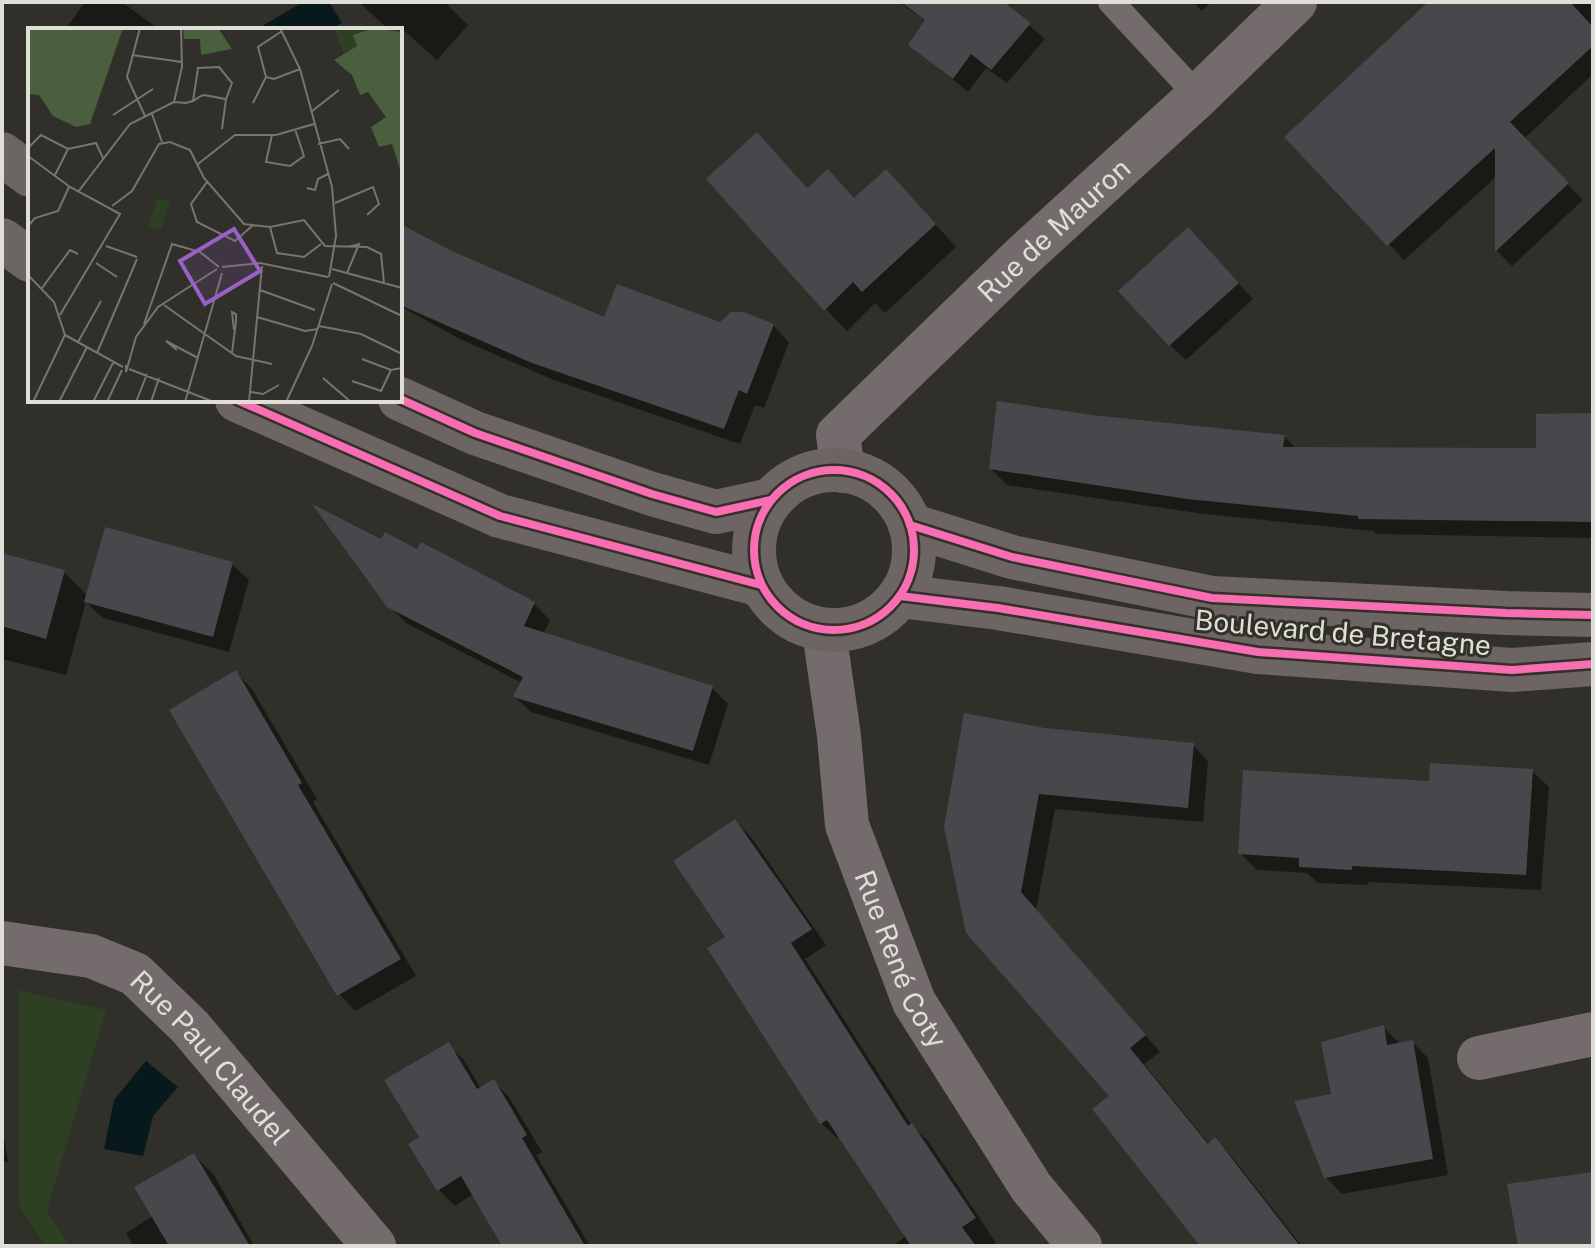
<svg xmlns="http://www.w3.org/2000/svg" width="1595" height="1248" font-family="'Public Sans',sans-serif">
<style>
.green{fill:#2d4021}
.water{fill:#08191b}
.shadow{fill:#0007}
.building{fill:#49474b}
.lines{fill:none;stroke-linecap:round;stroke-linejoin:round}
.lane{stroke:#736b6c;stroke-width:26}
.street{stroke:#736b6c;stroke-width:44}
.secondary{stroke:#6c6564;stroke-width:44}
.cycleway-casing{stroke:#323128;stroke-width:13}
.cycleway{stroke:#f96db3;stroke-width:8}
.labels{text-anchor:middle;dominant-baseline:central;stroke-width:6;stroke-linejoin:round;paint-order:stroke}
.street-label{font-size:28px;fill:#e0ded9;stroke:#323128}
.inset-road{fill:none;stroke:#767570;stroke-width:2}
.view{fill:#9961c7;fill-opacity:0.15;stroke:#9961c7;stroke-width:4}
.inset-edge{fill:none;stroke:#e0ded9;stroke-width:4}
</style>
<rect width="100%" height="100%" fill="#302f2a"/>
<!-- green -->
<polygon class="green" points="18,990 106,1010 47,1211 70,1246 45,1246 19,1205"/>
<!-- water -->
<g class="water">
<polygon points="303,2 329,2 342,23 329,30 257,29"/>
<polygon points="146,1061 178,1087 153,1116 143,1156 104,1149 114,1100"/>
</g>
<!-- shadow -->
<g class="shadow">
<polygon points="85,2 122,2 160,30 65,30"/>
<polygon points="359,2 444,2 468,25 437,60 399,26 397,30 389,30"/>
<polygon points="899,2 1001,2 1045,39 1007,83 986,68 968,92 911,45 927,22"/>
<polygon points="1193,2 1212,2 1202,11"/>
<polygon points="1432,2 1593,2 1593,74 1524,139 1583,200 1512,266 1497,251 1497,176 1404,260 1287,137"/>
<polygon points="808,190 855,200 907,193 956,247 885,313 875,303 847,331 826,309"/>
<polygon points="400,226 451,253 605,320 773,325 789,342 764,408 755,405 740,444 551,379 460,339 400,306"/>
<polygon points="1204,246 1253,299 1186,360 1170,345"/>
<polygon points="1593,415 1593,538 1376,534 1373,531 1204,514 1007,485 991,469 1091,417 1284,436 1297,449 1538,450"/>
<polygon points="382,542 418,551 534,604 550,620 543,634 712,688 728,704 709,765 531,712 515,697 522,683 406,623 389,606"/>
<polygon points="2,555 64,572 88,596 232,564 249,580 229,652 103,618 86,602 66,675 2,659"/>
<polygon points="236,673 252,689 317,799 313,802 416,976 355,1011 339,994"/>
<polygon points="1045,730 1193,745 1208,761 1203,822 1055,809 1036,910 1160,1052 1144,1064 1210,1145 1215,1140 1231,1156 1302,1246 1202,1246 1112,1096 968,932"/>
<polygon points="1532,771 1549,787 1541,890 1368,882 1368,885 1318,883 1307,873 1257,870 1240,853 1431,783"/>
<polygon points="735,821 751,837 826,945 805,959 912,1126 928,1141 998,1246 893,1246 906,1236 840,1136 837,1138 821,1123 727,938"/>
<polygon points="1383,1027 1400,1044 1412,1042 1428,1058 1448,1175 1342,1194 1326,1177 1334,1096"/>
<polygon points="448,1045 464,1060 481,1089 493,1081 509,1097 542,1152 536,1155 590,1246 504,1246 473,1194 455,1206 439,1190 422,1138"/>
<polygon points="2,1123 8,1162 2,1162"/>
<polygon points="194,1155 214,1175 254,1246 133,1246 126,1233 153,1216"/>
</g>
<!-- building -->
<g class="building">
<polygon points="901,2 1009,2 1007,5 1031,23 991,70 971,54 953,79 908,45 925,20"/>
<polygon points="1428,2 1570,2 1593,27 1593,46 1510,122 1569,183 1495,252 1495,148 1387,246 1284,137"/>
<polygon points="757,132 807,188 828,169 854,198 886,169 936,224 862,292 853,282 824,311 706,179"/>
<polygon points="400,224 452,251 604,317 617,284 720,322 731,312 744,312 774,324 747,394 739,390 724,429 532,363 400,305"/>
<polygon points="1188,227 1239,283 1169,346 1118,291"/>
<polygon points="997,401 1092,415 1285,435 1283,447 1536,448 1536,414 1593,413 1593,522 1358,519 1358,516 1187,499 989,469"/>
<polygon points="312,504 381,539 385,532 417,549 421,542 535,602 524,626 713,686 693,751 513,697 523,677 387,607"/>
<polygon points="105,527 233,562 213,637 84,602"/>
<polygon points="2,553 65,570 46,639 2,626"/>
<polygon points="236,670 302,783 298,785 401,959 337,996 169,710"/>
<polygon points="964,713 1045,728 1194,743 1188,808 1039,794 1021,892 1146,1035 1130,1048 1208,1144 1215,1137 1300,1246 1200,1246 1092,1109 1109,1096 966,933 944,827"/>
<polygon points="1430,763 1533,769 1526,875 1352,866 1352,870 1299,867 1299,858 1238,854 1243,770 1429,781"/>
<polygon points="735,819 812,929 791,943 908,1126 912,1123 976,1218 962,1227 976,1246 911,1246 827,1120 820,1124 707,948 725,937 673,861"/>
<polygon points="1384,1025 1387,1045 1413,1040 1433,1159 1324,1178 1294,1101 1331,1094 1321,1042"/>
<polygon points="449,1042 477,1089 494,1079 527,1135 522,1138 585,1246 502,1246 461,1176 437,1191 408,1144 419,1137 384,1080"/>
<polygon points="194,1153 226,1206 250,1246 169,1246 134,1187"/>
<polygon points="1593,1172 1593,1246 1518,1246 1507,1184"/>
</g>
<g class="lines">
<!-- lane -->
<polyline class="lane" points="1111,2 1198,96"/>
<!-- street -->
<g class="street">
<path id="s1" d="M843,471L838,435L1023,256L1198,96L1295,2"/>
<path id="s2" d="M824,631L839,736L847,825L914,1002L1031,1187L1080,1246"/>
<path id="s3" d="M2,943L91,956L135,974L190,1027L374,1246"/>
<polyline points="1479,1058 1593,1034"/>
</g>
<!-- secondary -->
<g class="secondary">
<polyline points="2,154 30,175"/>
<polyline points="2,240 30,260"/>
<polyline points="400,399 475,433 652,494 716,512 771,500"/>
<polyline points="237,400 500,516 761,585"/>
<circle cx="834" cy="550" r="80"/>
<polyline points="910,525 1012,557 1212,598 1506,613 1593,615"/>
<polyline points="900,596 998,608 1258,652 1512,670 1593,664"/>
</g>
<defs>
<g id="cycleway">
<polyline points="400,399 475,433 652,494 716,512 771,500"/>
<polyline points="237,400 500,516 761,585"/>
<circle cx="834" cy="550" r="80"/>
<polyline points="910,525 1012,557 1212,598 1506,613 1593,615"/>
<polyline points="900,596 998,608 1258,652 1512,670 1593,664"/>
</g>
</defs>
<!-- cycleway casing -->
<use href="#cycleway" class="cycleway-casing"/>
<!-- cycleway -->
<use href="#cycleway" class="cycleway"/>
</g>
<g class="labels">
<!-- street labels -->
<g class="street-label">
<text stroke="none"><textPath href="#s1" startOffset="334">Rue de Mauron</textPath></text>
<text transform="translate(1343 632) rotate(5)">Boulevard de Bretagne</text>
<text stroke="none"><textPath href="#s2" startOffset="340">Rue René Coty</textPath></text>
<text stroke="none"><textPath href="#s3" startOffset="250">Rue Paul Claudel</textPath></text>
</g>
</g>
<!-- overview -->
<g transform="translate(28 28)">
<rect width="374" height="374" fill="#302f2a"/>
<path d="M301,0H346L325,7L330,18L316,26L306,2ZM129,171L142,172L133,202L120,198Z" fill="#2d4021"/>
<path d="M0,0H95L62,96L48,99L25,88L11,67L0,66ZM155,0H190L204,21L173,27L172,11H156ZM346,0L374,4L372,141L364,116L351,119L343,99L358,89L340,64L332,67L324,47L306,32L329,18L325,7Z" fill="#4a5f3d"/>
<path class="inset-road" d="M112,0L99,49L117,88M252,0L272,41L304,159L308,208L301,249M104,27L154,34M238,49L230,19L254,3M238,49L246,51L272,41M146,74L158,75L165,73L173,68L176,67L198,71L204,55L191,39L170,40L165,73M225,75L238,49M283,84L311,62M124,86L134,114M85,87L125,61M194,101L198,71M244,107L238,134L262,138L276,128L267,101M290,116L312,111L321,121M0,120L13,107L40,121L68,115L75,130M0,128L42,159L92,186L32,287M170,136L207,107H248L286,96M27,147L40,121M179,154L163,176L169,194L207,213L224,198M279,160L287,162L290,151L300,146M50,164L102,96L146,74L154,39L153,0M307,175L345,159L351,176L339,187M84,178L104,163L131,116L142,114L162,122L176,150L216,196L242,199L276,192L297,218L339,219L353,226L356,255M0,198L7,190L30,183L41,159M242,199L249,225L276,229L293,216M78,218L109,229M68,235L89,249M194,239L232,235L300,249M304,241L374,260M319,245L331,216L321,219M0,247L26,274L37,307L5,374M305,255L374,288M14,260L42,222L50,226M232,262L287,282M136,277L208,328L244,336M229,289L277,303L290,301M116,296L144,216L172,224L191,239M291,298L333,306L374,326M37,307L95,339M50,314L73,273M149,322L138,313L170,330M69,325L109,231M204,325L208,293V286L204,284L206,302M334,331L363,342L374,340M98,337V344L108,309L130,279L189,241M101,341L186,374M295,350L323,374M324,353L353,363L363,342M223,364L235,366L251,357M31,374L59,319M65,374L86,333M79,374L94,342M108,374L119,346M123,374L131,350M157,374L194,245M221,374L234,238M258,374L284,318L304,256"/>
<path class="view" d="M206,201L232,243L177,276L152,233Z"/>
<rect width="374" height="374" class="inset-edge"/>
</g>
<!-- border -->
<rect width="1595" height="1248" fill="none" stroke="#e0ded9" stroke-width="8"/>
</svg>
